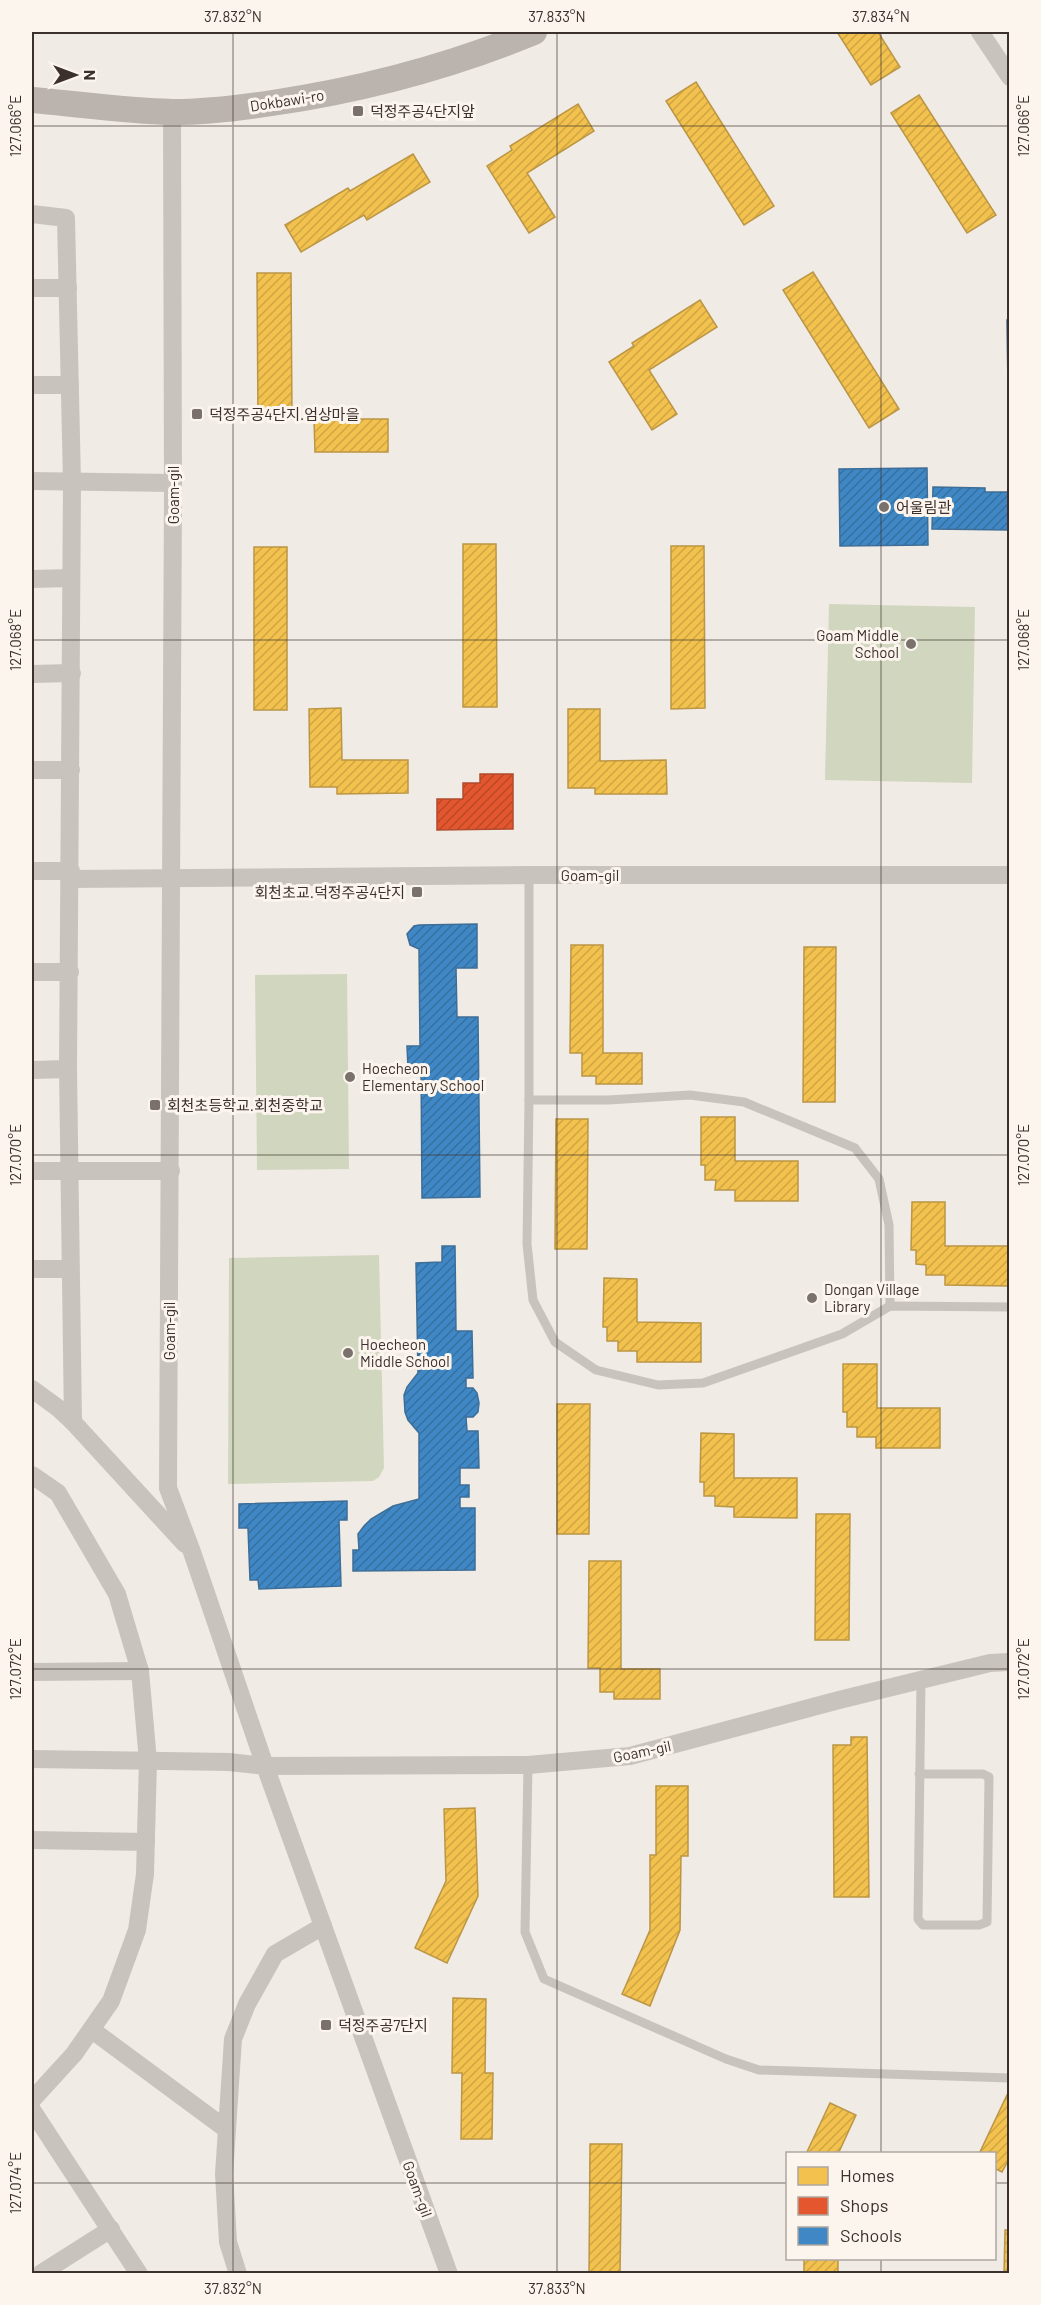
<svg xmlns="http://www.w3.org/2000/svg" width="1041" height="2305" font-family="Barlow,'Noto Sans KR',sans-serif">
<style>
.green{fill:#d1d6bf}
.homes{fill:url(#homes-hatch);stroke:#bb9644;stroke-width:1.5}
.shops{fill:url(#shops-hatch);stroke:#b14b2d;stroke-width:1.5}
.schools{fill:url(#schools-hatch);stroke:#3e6e97;stroke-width:1.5}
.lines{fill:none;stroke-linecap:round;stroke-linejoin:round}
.lane{stroke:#c9c3be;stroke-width:9}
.street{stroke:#c9c3be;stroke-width:18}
.secondary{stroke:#bab3ae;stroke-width:26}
.ticks{fill:none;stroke:#3b302b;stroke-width:1.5;stroke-opacity:0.45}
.poi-dot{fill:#7a716c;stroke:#fbf5ee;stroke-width:2}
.labels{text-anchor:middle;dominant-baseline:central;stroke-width:6;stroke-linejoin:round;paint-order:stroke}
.street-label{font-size:15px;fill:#3b302b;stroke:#fbf5ee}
.poi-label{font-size:15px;fill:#3b302b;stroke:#fbf5ee;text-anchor:start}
.neatline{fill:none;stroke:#3b302b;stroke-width:2}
.ticks-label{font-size:15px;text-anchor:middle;fill:#3b302b}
</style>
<defs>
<pattern id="homes-hatch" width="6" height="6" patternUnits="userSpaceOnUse" patternTransform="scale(1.5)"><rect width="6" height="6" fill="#f2c14e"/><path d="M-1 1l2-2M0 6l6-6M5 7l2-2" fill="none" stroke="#d0a644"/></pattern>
<pattern id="shops-hatch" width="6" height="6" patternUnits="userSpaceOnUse" patternTransform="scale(1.5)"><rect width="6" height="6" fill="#e4572e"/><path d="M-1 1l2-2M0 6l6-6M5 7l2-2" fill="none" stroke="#ba4827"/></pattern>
<pattern id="schools-hatch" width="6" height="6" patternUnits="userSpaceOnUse" patternTransform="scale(1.5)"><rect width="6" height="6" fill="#3f88c5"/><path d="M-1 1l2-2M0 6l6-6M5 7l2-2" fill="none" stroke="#3670a0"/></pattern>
</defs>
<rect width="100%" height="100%" fill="#f0ebe5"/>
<!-- green -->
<g class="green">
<polygon points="829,604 975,607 972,783 825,780"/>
<polygon points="347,974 349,1169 257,1170 255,975"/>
<polygon points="379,1255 384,1468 379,1477 373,1481 228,1484 229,1258"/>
</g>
<!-- homes -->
<g class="homes">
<polygon points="837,32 878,32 900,67 871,85"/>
<polygon points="696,82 774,206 744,225 666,101"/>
<polygon points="919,95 996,215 967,233 891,113"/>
<polygon points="578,104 594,131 527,173 555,217 529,233 487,166 512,150 510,146"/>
<polygon points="413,154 430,182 367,220 364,215 301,252 285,225 348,188 350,191"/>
<polygon points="813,272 899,409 869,428 783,290"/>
<polygon points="257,273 291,273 292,419 258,419"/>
<polygon points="700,300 717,327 649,370 677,414 652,430 609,362 634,346 632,343"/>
<polygon points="314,419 388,419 388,452 315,452"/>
<polygon points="463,544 496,544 497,707 463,707"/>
<polygon points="671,546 704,546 705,708 671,709"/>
<rect x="254" y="547" width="33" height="163"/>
<polygon points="341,708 342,760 408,760 408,793 337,794 337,787 310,787 309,709"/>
<polygon points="568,709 600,709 600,761 666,760 667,794 595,794 595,788 568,788"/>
<polygon points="571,945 603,945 603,1053 642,1053 642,1084 596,1084 596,1076 582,1076 582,1053 570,1053"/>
<polygon points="804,947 836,947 835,1102 803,1102"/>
<polygon points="701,1117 735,1117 735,1161 798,1161 798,1201 735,1201 735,1190 715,1190 716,1180 705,1180 705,1165 701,1165"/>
<polygon points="556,1119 588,1119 587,1249 555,1249"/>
<polygon points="912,1202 945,1202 945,1246 1009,1246 1009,1286 945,1285 945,1275 926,1275 926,1265 916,1264 916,1250 911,1250"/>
<polygon points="604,1278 637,1279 637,1322 701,1323 701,1362 637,1362 637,1351 618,1351 618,1341 607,1341 607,1327 603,1327"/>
<polygon points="843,1364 877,1364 877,1408 940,1408 940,1448 876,1448 876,1437 857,1437 857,1427 847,1427 847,1412 843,1412"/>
<polygon points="557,1404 590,1404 589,1534 557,1534"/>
<polygon points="701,1433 734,1434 734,1478 797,1478 797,1518 734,1517 734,1507 715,1506 715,1496 704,1496 704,1482 700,1482"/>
<polygon points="816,1514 850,1514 849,1640 815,1640"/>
<polygon points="589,1561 621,1561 621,1669 660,1669 660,1699 614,1699 614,1692 600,1692 600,1668 588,1668"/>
<polygon points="851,1737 867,1737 869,1897 834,1897 833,1745 851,1745"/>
<polygon points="656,1786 688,1786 688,1856 681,1856 680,1930 650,2006 622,1994 650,1930 650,1855 656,1855"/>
<polygon points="475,1808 478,1896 447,1963 415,1948 446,1881 444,1809"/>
<polygon points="453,1998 486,1999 485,2073 493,2073 492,2139 461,2139 462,2073 452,2073"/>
<polygon points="1007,2095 1010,2096 1010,2157 1002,2172 994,2168 994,2154 979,2154"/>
<polygon points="830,2103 856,2115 838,2154 806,2154"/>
<polygon points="590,2144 622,2144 620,2274 589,2274"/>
<polygon points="1005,2230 1010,2230 1010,2274 1004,2274"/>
<rect x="804" y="2258" width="34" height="16"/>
</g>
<!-- shops -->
<polygon class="shops" points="480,774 513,774 513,829 437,830 437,799 463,799 463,783 480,783"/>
<!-- schools -->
<g class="schools">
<polygon points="1007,320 1010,320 1010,387 1008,387"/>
<polygon points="927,468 928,545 840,546 839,469"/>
<polygon points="933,487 985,488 985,492 1010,492 1010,530 932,529"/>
<polygon points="477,924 477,968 456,968 457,1017 478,1017 480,1197 422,1198 421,1067 408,1068 407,1046 420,1046 419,949 410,945 407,934 414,926 419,925"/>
<polygon points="442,1246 455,1246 456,1331 472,1331 473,1378 466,1378 466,1388 473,1388 477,1393 479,1403 478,1412 473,1417 466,1417 467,1431 478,1431 479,1468 460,1468 460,1485 469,1485 469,1497 460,1497 460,1508 475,1508 475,1570 353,1571 353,1550 359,1550 358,1534 364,1526 371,1519 393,1506 419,1499 419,1433 408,1420 405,1412 404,1395 407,1387 418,1373 416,1263 442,1262"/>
<polygon points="347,1501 347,1520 339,1520 341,1586 259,1589 258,1580 250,1580 248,1528 239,1528 239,1504"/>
</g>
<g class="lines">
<!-- lane -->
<g class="lane">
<polyline points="529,875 529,1100 527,1244 533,1300 555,1342 596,1370 658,1385 703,1383 842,1334 890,1306 1010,1307"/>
<polyline points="529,1100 608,1100 690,1095 744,1102 855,1148 879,1179 889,1225 890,1306"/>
<polyline points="528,1765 525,1932 544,1979 726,2059 759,2070 1010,2078"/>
<polyline points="919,1774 983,1774 989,1777 987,1922 979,1925 923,1925 918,1919 921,1680"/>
</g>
<!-- street -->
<g class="street">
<polyline points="980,32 1010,77"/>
<polyline points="172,112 173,493 168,1488 192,1552 265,1766 528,1765 630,1756 839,1700 990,1663 1010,1662"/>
<polyline points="32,214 66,218 72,482 68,1069 73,1422"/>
<polyline points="32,288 68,288"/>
<polyline points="32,385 70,385"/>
<polyline points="32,481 173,483"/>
<polyline points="32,579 71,578"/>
<polyline points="32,674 72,673"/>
<polyline points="32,770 71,770"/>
<polyline points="32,871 71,871"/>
<polyline points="71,879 529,875 1010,875"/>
<polyline points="32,972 70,972"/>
<polyline points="32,1070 68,1069"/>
<polyline points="32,1171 171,1171"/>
<polyline points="32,1269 69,1269"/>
<polyline points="32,1389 58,1408 73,1422 185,1544"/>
<polyline points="32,1475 58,1493 117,1594 140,1671 148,1761 145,1874 137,1930 111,2001 74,2054 32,2100"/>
<polyline points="32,1672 140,1671"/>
<polyline points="32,1759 229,1762 265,1766 449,2274"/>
<polyline points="32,1840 146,1842"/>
<polyline points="92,2030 226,2129"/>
<polyline points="32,2110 139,2274"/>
<polyline points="40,2274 111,2229"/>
<polyline points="238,2274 228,2242 224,2174 233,2039 247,2004 275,1954 323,1926"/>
</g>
<!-- secondary -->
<path class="secondary" d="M32,100C78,104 125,111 172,112C205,112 239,108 272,103C361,90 451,66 534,32"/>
</g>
<!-- ticks -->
<path class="ticks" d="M233,32V2274M557,32V2274M881,32V2154M32,126H1010M32,640H1010M32,1155H1010M32,1669H1010M32,2183H788M994,2183H1010M881,2258V2274"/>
<!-- markers -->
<g class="poi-dot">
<rect x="352" y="105" width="12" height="12" rx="3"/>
<rect x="191" y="408" width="12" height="12" rx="3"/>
<circle cx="884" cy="507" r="6"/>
<circle cx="911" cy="644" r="6"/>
<rect x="411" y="886" width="12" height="12" rx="3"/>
<circle cx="350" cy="1077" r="6"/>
<rect x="149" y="1099" width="12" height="12" rx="3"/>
<circle cx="812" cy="1298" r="6"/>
<circle cx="348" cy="1353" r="6"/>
<rect x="320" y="2019" width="12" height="12" rx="3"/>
</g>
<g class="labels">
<!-- street labels -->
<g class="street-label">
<text transform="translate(287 100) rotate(-9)">Dokbawi-ro</text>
<text transform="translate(173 495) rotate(-90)">Goam-gil</text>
<text x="590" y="875">Goam-gil</text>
<text transform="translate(169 1331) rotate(-90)">Goam-gil</text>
<text transform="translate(642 1751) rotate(-12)">Goam-gil</text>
<text transform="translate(418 2189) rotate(70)">Goam-gil</text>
</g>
<!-- poi labels -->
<g class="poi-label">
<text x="370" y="111">덕정주공4단지앞</text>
<text x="209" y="414">덕정주공4단지.엄상마을</text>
<text x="896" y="507">어울림관</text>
<text x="899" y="635" text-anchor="end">Goam Middle<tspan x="899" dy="17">School</tspan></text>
<text x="405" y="892" text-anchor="end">회천초교.덕정주공4단지</text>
<text x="362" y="1068">Hoecheon<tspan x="362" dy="17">Elementary School</tspan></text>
<text x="167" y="1105">회천초등학교.회천중학교</text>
<text x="824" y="1289">Dongan Village<tspan x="824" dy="17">Library</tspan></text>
<text x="360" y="1344">Hoecheon<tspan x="360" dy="17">Middle School</tspan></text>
<text x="338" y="2025">덕정주공7단지</text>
</g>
</g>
<!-- border -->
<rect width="1041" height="2305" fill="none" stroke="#fbf5ee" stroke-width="66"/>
<!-- legend -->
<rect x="786" y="2152" width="210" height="108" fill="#fbf5ee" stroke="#aea6a0" stroke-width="1.5"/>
<rect x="798" y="2167" width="30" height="18" fill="#f2c14e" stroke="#aea6a0" stroke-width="1.5"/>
<text x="840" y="2182" font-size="18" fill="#3b302b">Homes</text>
<rect x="798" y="2197" width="30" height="18" fill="#e4572e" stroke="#aea6a0" stroke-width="1.5"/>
<text x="840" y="2212" font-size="18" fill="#3b302b">Shops</text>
<rect x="798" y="2227" width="30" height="18" fill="#3f88c5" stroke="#aea6a0" stroke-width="1.5"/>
<text x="840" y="2242" font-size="18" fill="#3b302b">Schools</text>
<!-- north arrow -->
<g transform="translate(75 75) rotate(90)" stroke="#fbf5ee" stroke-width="4.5" paint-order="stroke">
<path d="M0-4.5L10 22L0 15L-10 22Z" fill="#3b302b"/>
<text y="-9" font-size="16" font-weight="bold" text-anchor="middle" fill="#3b302b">N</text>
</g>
<rect x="33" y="33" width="975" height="2239" class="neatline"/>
<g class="ticks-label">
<text x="233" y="22">37.832°N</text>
<text x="557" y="22">37.833°N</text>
<text x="881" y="22">37.834°N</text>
<text transform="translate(1024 126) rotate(-90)" y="5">127.066°E</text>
<text transform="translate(16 126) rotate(-90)" y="5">127.066°E</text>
<text transform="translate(16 640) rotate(-90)" y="5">127.068°E</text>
<text transform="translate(1024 640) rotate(-90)" y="5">127.068°E</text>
<text transform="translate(1024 1155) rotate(-90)" y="5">127.070°E</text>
<text transform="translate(16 1155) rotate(-90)" y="5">127.070°E</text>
<text transform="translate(1024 1669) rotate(-90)" y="5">127.072°E</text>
<text transform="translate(16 1669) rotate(-90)" y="5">127.072°E</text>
<text transform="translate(16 2183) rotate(-90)" y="5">127.074°E</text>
<text x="233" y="2294">37.832°N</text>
<text x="557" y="2294">37.833°N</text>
</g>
</svg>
